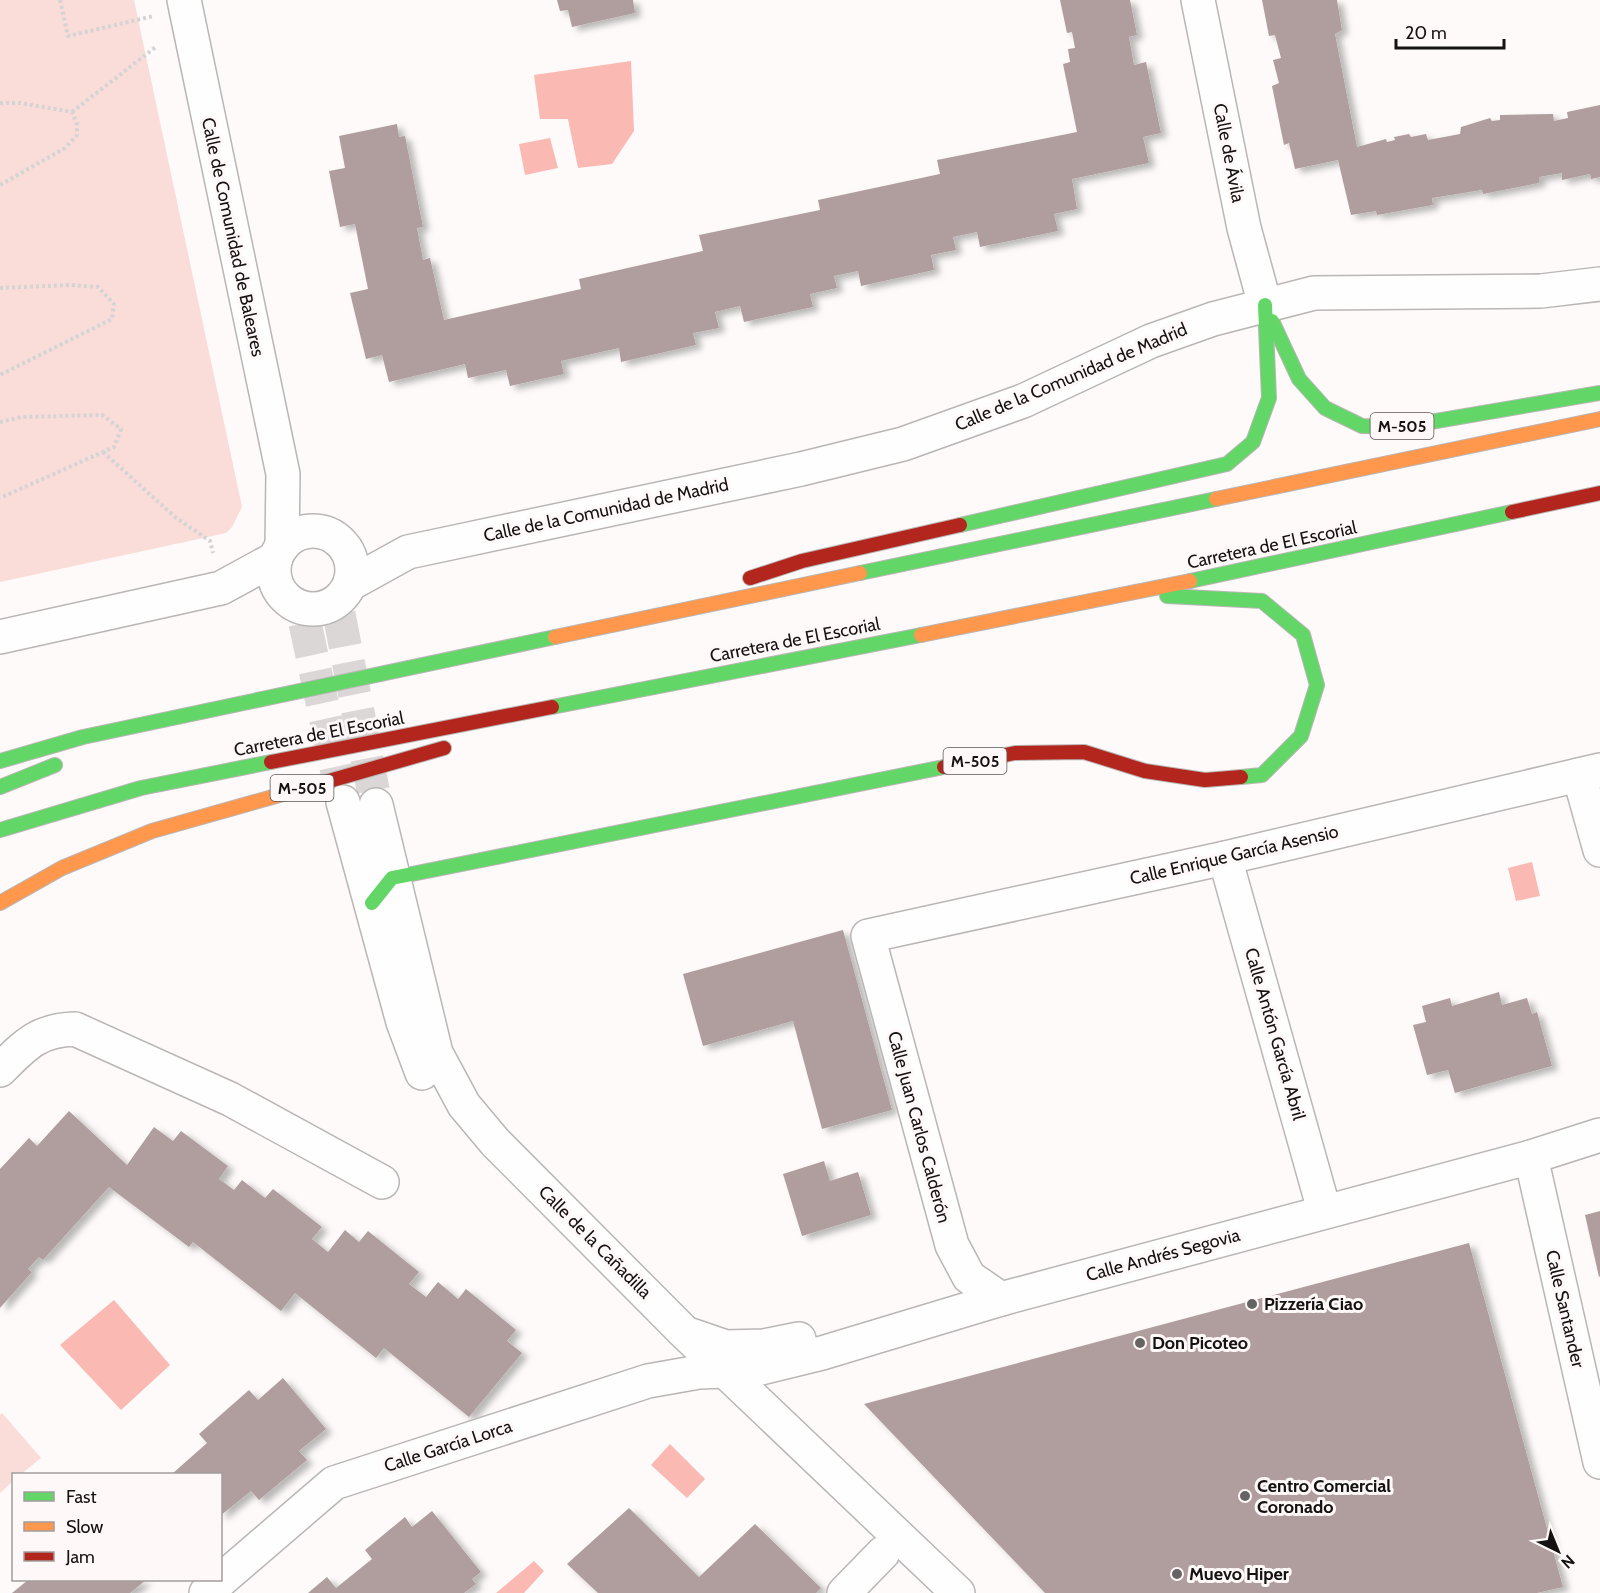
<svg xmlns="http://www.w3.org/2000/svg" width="1600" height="1593" font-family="Cabin,sans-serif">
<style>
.green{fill:#fadcd9}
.water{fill:#fab9b3}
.building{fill:#af9e9d;filter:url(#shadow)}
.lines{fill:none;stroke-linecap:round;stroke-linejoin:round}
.street-tunnel{stroke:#dad7d6;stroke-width:33;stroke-dasharray:33 16;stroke-linecap:butt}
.street-casing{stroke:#b9b6b5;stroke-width:36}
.fast-casing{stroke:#b9b6b5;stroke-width:16}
.slow-casing{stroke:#b9b6b5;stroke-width:16}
.jam-casing{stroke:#b9b6b5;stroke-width:16}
.path{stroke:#d4d4d4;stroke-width:4;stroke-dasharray:3 3;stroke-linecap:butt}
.street{stroke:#fffefe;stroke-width:33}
.fast{stroke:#63d668;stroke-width:14}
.slow{stroke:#ff974d;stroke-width:14}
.jam{stroke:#b3261e;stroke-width:14}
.poi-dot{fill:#666363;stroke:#fef9f8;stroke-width:2}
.labels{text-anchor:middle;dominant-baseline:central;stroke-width:6;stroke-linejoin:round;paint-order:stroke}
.shield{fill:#fef9f8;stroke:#5b5757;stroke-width:1.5}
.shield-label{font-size:16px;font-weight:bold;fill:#151212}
.street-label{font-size:18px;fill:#151212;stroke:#fef9f8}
.poi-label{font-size:18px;font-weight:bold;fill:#151212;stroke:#fef9f8;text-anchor:start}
</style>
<defs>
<filter id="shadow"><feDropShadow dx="6" dy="4" stdDeviation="3" flood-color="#0004"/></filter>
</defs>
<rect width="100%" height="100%" fill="#fdfaf9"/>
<!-- green -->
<g class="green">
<polygon points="0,0 134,0 242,507 232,527 226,533 0,582"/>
<polygon points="2,1413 41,1458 21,1474 14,1474 13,1481 0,1493 0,1415"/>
</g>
<!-- water -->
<g class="water">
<polygon points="631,61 634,131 612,164 578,168 568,119 540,119 534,75"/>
<polygon points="550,138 558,168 525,175 519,144"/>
<polygon points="1532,862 1540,896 1516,901 1508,868"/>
<polygon points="114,1300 170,1365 121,1410 60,1345"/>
<polygon points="670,1444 705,1479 687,1498 651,1465"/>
<polygon points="534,1561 544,1571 524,1593 496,1593"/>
</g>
<!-- building -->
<g class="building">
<polygon points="557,0 633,0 635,13 572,27 568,10 560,11"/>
<polygon points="1060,0 1130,0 1137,35 1129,37 1134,65 1146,62 1161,133 1143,137 1149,163 1072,179 1077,209 1054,214 1058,231 980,247 977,232 953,237 956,250 931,255 934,270 861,286 858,271 834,276 837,288 810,294 813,307 744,322 740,306 715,312 719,328 693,333 696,345 621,362 619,348 561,361 564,374 510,386 506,370 468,378 465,364 389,382 382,355 366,359 350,293 368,289 355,224 340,227 329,171 345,168 339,136 397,124 399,137 405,136 423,227 417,228 423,260 430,258 444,320 581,289 579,279 703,251 699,235 820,210 818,200 940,174 937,160 1077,132 1063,64 1070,62 1068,49 1075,48 1072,32 1067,33"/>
<polygon points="1262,0 1337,0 1342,30 1335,34 1357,147 1386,139 1387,142 1395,140 1394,137 1409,134 1411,137 1426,134 1428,140 1460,134 1461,127 1490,118 1492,121 1500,120 1500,115 1553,114 1554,121 1568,118 1567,112 1600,105 1600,177 1591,179 1590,174 1562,180 1562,173 1539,177 1539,183 1483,194 1482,190 1432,198 1433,205 1377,215 1376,211 1351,215 1338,160 1295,169 1289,143 1284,145 1272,86 1279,83 1273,60 1281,58 1275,35 1269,36"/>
<polygon points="843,930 892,1110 822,1129 793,1021 703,1046 683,974"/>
<polygon points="1499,992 1502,1005 1527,998 1532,1014 1537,1012 1552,1066 1455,1093 1448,1070 1427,1075 1413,1025 1426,1022 1422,1006 1450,998 1452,1006"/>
<polygon points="69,1111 127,1165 154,1127 173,1141 181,1131 228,1166 219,1179 234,1190 242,1180 265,1198 273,1189 322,1227 312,1239 328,1252 345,1230 359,1242 368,1231 419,1272 409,1284 426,1297 438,1282 458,1299 466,1289 516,1330 507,1341 522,1353 469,1417 384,1348 376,1358 295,1293 281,1311 193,1242 189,1247 109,1187 43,1260 39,1257 28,1269 32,1272 0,1308 0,1169 29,1138 37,1146"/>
<polygon points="824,1161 830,1181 858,1172 871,1215 802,1236 783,1174"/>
<polygon points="1600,1211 1600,1276 1599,1277 1585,1215"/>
<polygon points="1469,1243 1563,1587 1537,1593 1045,1593 864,1404"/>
<polygon points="283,1378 326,1429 299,1451 307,1460 259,1500 251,1491 220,1516 220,1474 172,1474 207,1443 199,1434 249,1390 258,1400"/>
<polygon points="629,1508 699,1577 755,1524 821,1588 816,1593 598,1593 567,1564"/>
<polygon points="432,1511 481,1572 472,1579 476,1584 464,1593 308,1593 327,1577 336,1588 372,1559 365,1550 405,1517 412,1527"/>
<polygon points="28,1580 146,1580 130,1593 12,1593"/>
</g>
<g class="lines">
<!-- street-tunnel -->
<g class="street-tunnel">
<polyline points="339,614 376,805"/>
<polyline points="305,623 338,777"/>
</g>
<defs>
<g id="street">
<polyline points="184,0 283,474 282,547"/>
<polyline points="1198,0 1244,228 1265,305"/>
<circle cx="313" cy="570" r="39"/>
<polyline points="350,584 408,552 801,469 903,444 1023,401 1151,341 1213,319 1314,293 1541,291 1600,284"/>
<polyline points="0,637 221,588 276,558"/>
<polyline points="1579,775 1600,850"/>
<polyline points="343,802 403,1022 422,1073"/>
<polyline points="376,805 436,1053 464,1105 495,1142 685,1333 958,1593"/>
<polyline points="1225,858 1324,1210"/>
<path d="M0,1070C25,1045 38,1030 75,1029L230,1099L382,1182"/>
<polyline points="1531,1157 1600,1462"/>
<polyline points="1001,1299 969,1277 952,1245 868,936 1225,858 1600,770"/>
<polyline points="691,1335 726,1347 764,1346 799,1339"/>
<polyline points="206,1593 334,1483 648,1381 699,1372 753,1370 822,1353 1001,1299 1531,1157 1600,1135"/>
<polyline points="844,1593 883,1553"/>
</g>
<g id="fast">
<polyline points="1272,321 1299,379 1325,408 1362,426 1401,427 1600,393"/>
<polyline points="960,525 1227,464 1253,442 1269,398 1265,305"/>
<polyline points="860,573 1216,499"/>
<polyline points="1190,581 1512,512"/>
<polyline points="1167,596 1262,601 1303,635 1317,685 1301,736 1262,775 1241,777"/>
<polyline points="552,707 921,635"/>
<polyline points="0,761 83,737 555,637"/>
<polyline points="0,787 55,765"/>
<polyline points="0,830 141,788 271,762"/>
<polyline points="372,903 392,878 944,767"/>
</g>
<g id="slow">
<polyline points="1216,499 1600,419"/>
<polyline points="921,635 1190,581"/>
<polyline points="555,637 860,573"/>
<polyline points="0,903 62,868 152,831 322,783"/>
</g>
<g id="jam">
<polyline points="1512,512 1600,493"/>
<polyline points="750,578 802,561 960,525"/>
<polyline points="271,762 552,707"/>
<polyline points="944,767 1015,753 1084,752 1145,771 1205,780 1241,777"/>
<polyline points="322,783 444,748"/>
</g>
</defs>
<!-- street casing -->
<use href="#street" class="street-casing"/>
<!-- fast casing -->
<use href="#fast" class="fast-casing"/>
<!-- slow casing -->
<use href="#slow" class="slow-casing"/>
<!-- jam casing -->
<use href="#jam" class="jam-casing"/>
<!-- path -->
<g class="path">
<polyline points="60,0 68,36 154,16"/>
<polyline points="0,103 20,103 72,112 77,124 77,135 65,148 0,185"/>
<polyline points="72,112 157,46"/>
<polyline points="0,288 71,285 98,287 114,304 112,319 0,375"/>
<polyline points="0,422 22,417 102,415 121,429 114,447 0,498"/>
<polyline points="103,452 175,517 210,541 213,553"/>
</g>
<!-- street -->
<use href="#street" class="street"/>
<!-- fast -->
<use href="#fast" class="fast"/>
<!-- slow -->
<use href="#slow" class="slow"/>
<!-- jam -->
<use href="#jam" class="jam"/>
</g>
<!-- markers -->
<g class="poi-dot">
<circle cx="1252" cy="1304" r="6"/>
<circle cx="1140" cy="1343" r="6"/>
<circle cx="1245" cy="1496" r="6"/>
<circle cx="1177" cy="1574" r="6"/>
</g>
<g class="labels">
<!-- shield labels -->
<g class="shield">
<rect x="1370.5" y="413" width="63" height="26" rx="4.5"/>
<rect x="943.5" y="748" width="63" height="26" rx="4.5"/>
<rect x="270.5" y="775" width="63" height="26" rx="4.5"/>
</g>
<g class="shield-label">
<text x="1402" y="426">M-505</text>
<text x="975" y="761">M-505</text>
<text x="302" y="788">M-505</text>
</g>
<!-- street labels -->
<g class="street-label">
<text transform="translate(1229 153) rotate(79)">Calle de Ávila</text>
<text transform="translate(233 237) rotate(78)">Calle de Comunidad de Baleares</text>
<text transform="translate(1071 377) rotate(-23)">Calle de la Comunidad de Madrid</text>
<text transform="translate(606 510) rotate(-12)">Calle de la Comunidad de Madrid</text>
<text transform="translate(1272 545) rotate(-12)">Carretera de El Escorial</text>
<text transform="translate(795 640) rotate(-11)">Carretera de El Escorial</text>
<text transform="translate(319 734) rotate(-11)">Carretera de El Escorial</text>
<text transform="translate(1234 855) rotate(-13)">Calle Enrique García Asensio</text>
<text transform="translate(1275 1034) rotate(74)">Calle Antón García Abril</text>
<text transform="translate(919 1127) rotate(75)">Calle Juan Carlos Calderón</text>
<text transform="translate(595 1242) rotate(45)">Calle de la Cañadilla</text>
<text transform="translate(1163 1255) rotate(-15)">Calle Andrés Segovia</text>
<text transform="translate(1565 1309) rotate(77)">Calle Santander</text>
<text transform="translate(448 1446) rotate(-18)">Calle García Lorca</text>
</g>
<!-- poi labels -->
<g class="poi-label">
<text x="1264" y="1304">Pizzería Ciao</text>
<text x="1152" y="1343">Don Picoteo</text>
<text x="1257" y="1486">Centro Comercial<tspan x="1257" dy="21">Coronado</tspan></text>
<text x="1189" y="1574">Muevo Hiper</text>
</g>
</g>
<!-- legend -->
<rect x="12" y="1473" width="210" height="108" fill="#fef9f8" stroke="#a19d9c" stroke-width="1.5"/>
<rect x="24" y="1492" width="30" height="9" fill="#63d668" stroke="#a19d9c" stroke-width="1.5"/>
<text x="66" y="1503" font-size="18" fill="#151212">Fast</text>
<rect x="24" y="1522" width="30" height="9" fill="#ff974d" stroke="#a19d9c" stroke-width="1.5"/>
<text x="66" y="1533" font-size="18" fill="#151212">Slow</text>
<rect x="24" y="1552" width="30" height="9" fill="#b3261e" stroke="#a19d9c" stroke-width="1.5"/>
<text x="66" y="1563" font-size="18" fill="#151212">Jam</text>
<!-- north arrow -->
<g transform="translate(1558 1551) rotate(137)" stroke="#fef9f8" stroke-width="4.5" paint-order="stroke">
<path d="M0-4.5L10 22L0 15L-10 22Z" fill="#151212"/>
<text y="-9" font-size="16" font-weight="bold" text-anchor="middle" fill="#151212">N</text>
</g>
<!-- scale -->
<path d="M1396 39v9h108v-9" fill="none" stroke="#151212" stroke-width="3"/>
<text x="1405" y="39" font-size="18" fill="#151212" stroke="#fef9f8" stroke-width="4.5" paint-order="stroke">20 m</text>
</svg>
